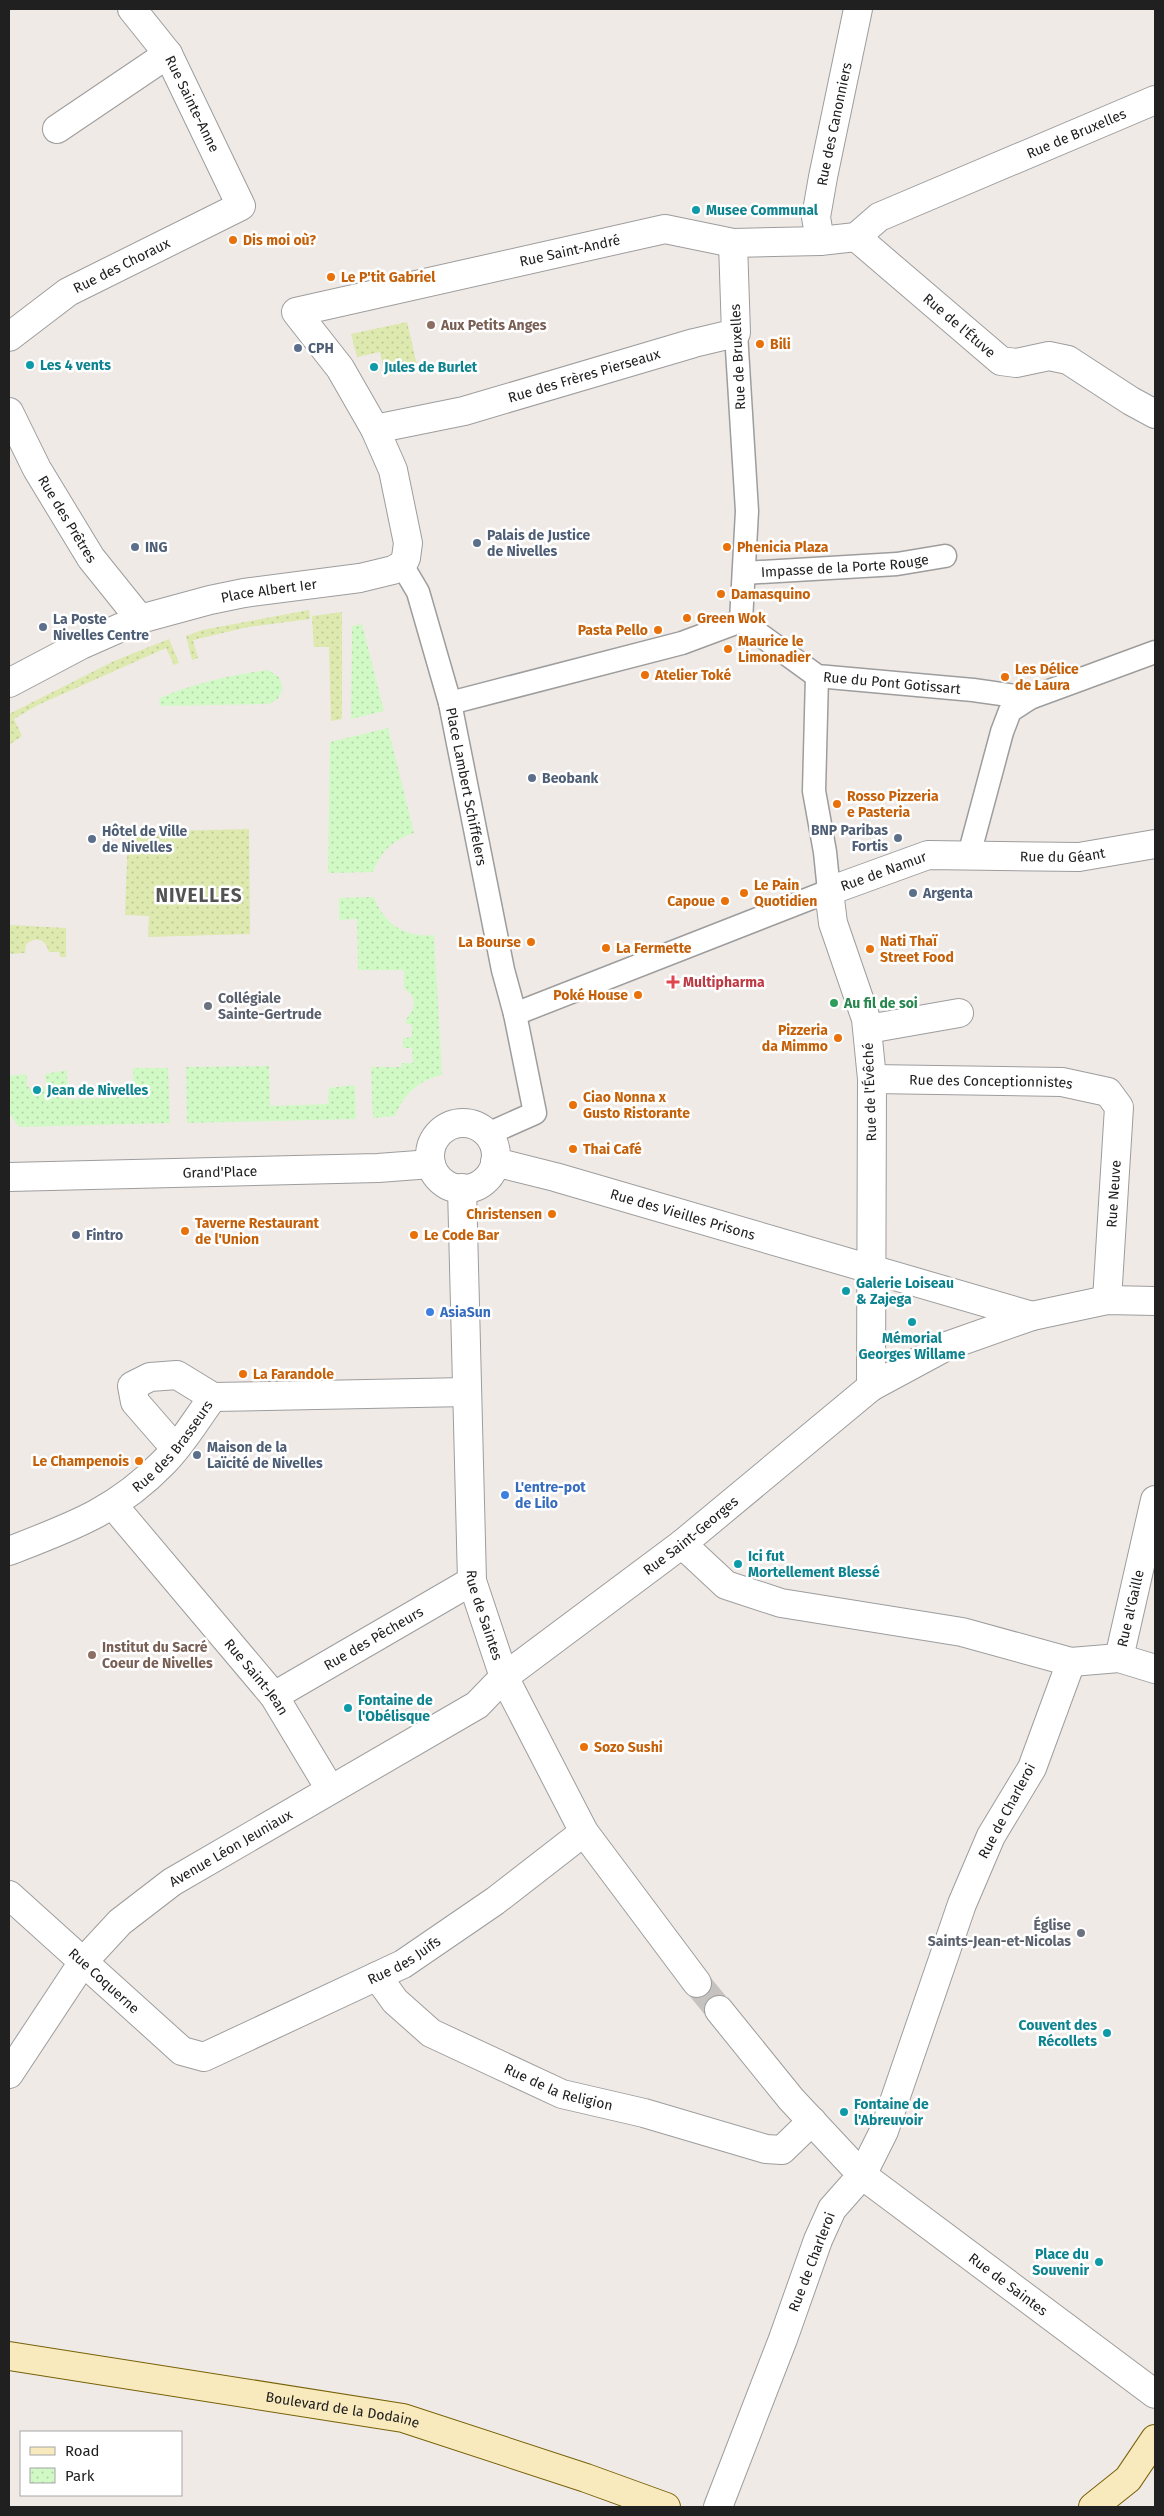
<svg xmlns="http://www.w3.org/2000/svg" width="1164" height="2516" font-family="'Fira Sans',sans-serif">
<style>
.grass{fill:url(#grass-dots)}
.park{fill:url(#park-dots)}
.lines{fill:none;stroke-linecap:round;stroke-linejoin:round}
.minor-tunnel{stroke:#c6c2bf;stroke-width:28;stroke-dasharray:28 14;stroke-linecap:butt}
.pedestrian-casing{stroke:#9d9d9d;stroke-width:25}
.minor-casing{stroke:#9d9d9d;stroke-width:30}
.secondary-casing{stroke:#776207;stroke-width:30}
.pedestrian{stroke:#fff;stroke-width:22}
.minor{stroke:#fff;stroke-width:28}
.secondary{stroke:#f9eabd;stroke-width:28}
.culture-dot{fill:#0f9aa8;stroke:#fff;stroke-width:2}
.food-dot{fill:#e8710a;stroke:#fff;stroke-width:2}
.education-dot{fill:#8d6e63;stroke:#fff;stroke-width:2}
.service-dot{fill:#5c6f8a;stroke:#fff;stroke-width:2}
.health-dot{fill:#e0444e;stroke:#fff;stroke-width:2}
.leisure-dot{fill:#2e9e5b;stroke:#fff;stroke-width:2}
.worship-dot{fill:#6b7280;stroke:#fff;stroke-width:2}
.shop-dot{fill:#3f7fe0;stroke:#fff;stroke-width:2}
.labels{text-anchor:middle;dominant-baseline:central;stroke-width:5;stroke-linejoin:round;paint-order:stroke}
.street-label{font-size:14px;fill:#202020;stroke:#fff}
.culture-label{font-size:14px;font-weight:bold;fill:#0d838f;stroke:#fff;text-anchor:start}
.food-label{font-size:14px;font-weight:bold;fill:#c56008;stroke:#fff;text-anchor:start}
.education-label{font-size:14px;font-weight:bold;fill:#785e54;stroke:#fff;text-anchor:start}
.service-label{font-size:14px;font-weight:bold;fill:#4e5e75;stroke:#fff;text-anchor:start}
.health-label{font-size:14px;font-weight:bold;fill:#be3a42;stroke:#fff;text-anchor:start}
.worship-label{font-size:14px;font-weight:bold;fill:#5b616d;stroke:#fff;text-anchor:start}
.leisure-label{font-size:14px;font-weight:bold;fill:#27864d;stroke:#fff;text-anchor:start}
.shop-label{font-size:14px;font-weight:bold;fill:#366cbe;stroke:#fff;text-anchor:start}
.district-label{font-size:19px;font-weight:bold;letter-spacing:1px;fill:#535353;stroke:#fff}
</style>
<defs>
<pattern id="grass-dots" width="8" height="8" patternUnits="userSpaceOnUse" patternTransform="scale(1.25)"><rect width="8" height="8" fill="#dde9ae"/><path d="M2 2h.1M6 6h.1" fill="none" stroke="#bdc895" stroke-width="1.8" stroke-linecap="round"/></pattern>
<pattern id="park-dots" width="8" height="8" patternUnits="userSpaceOnUse" patternTransform="scale(1.25)"><rect width="8" height="8" fill="#d1f9c5"/><path d="M2 2h.1M6 6h.1" fill="none" stroke="#b3d5a9" stroke-width="1.8" stroke-linecap="round"/></pattern>
</defs>
<rect width="100%" height="100%" fill="#f0eae7"/>
<!-- grass -->
<g class="grass">
<polygon points="407,322 418,369 385,376 380,352 357,357 351,334"/>
<polygon points="309,610 310,619 248,627 193,640 198,658 192,660 186,636 202,630"/>
<polygon points="342,612 342,719 331,721 329,647 314,647 312,616"/>
<polygon points="169,639 179,663 174,665 166,648 38,705 14,719 22,736 9,745 9,714 114,661"/>
<polygon points="249,829 250,934 148,937 149,916 125,915 128,832"/>
<path d="M9,925L66,928V957H60L59,952H49C45,939 38,936 26,944L25,953L9,954Z"/>
</g>
<!-- park -->
<g class="park">
<polygon points="362,624 384,711 351,719 352,626"/>
<path d="M268,670L279,677L283,688L278,699L269,704L162,706L159,703L160,698C194,683 231,675 268,670Z"/>
<path d="M388,728L414,833C393,840 381,851 373,872L328,873L330,742Z"/>
<path d="M374,897C384,924 405,938 434,935L442,1075C419,1080 404,1094 395,1116L373,1118L371,1067H401L402,1063H413L412,1048H403V1038L412,1037V1024H406V1019C416,1009 418,996 404,989V970H358L357,919L339,920V898Z"/>
<polygon points="269,1066 270,1106 328,1104 329,1088 355,1085 356,1119 187,1123 186,1067"/>
<path d="M133,1068H168L170,1123L19,1127L9,1113V1076L27,1074V1086C35,1091 39,1091 46,1085L45,1074L67,1070L68,1099L110,1098V1091H133Z"/>
</g>
<g class="lines">
<!-- minor-tunnel -->
<polyline class="minor-tunnel" points="697,1983 719,2010"/>
<defs>
<g id="pedestrian">
<polyline points="736,333 747,511 741,621"/>
<path id="s1" d="M402,565L418,592L450,703L503,970L515,1014L535,1113L488,1134"/>
<path id="s2" d="M744,573L897,564L945,556"/>
<path id="s3" d="M741,621L817,676L973,690L1030,698"/>
<polyline points="450,703 682,643 741,621"/>
<polyline points="969,855 1002,732 1010,711 1030,698 1155,652"/>
<polyline points="515,1014 829,891 825,852 814,791 817,676"/>
</g>
<g id="minor">
<polyline points="57,129 168,54"/>
<path id="s4" d="M856,237L1001,361L1016,363L1049,356L1068,360L1131,401L1155,414"/>
<path id="s5" d="M820,241L816,217L823,177L858,9"/>
<path id="s6" d="M9,337L68,292L241,206L168,54L132,9"/>
<path id="s7" d="M9,412L37,469L91,558L140,619"/>
<path id="s8" d="M375,429L464,411L694,343L736,333L733,243"/>
<path id="s9" d="M9,683L81,645L140,619L210,600L244,593L360,578L393,570L402,565L406,558L408,543L393,470L375,429L340,368L296,312L665,229L733,243L820,241L856,237L879,217L1155,100"/>
<polyline points="868,1029 959,1013"/>
<path id="s10" d="M872,1079L1062,1082L1108,1092L1119,1107L1107,1300"/>
<circle cx="463" cy="1156" r="33"/>
<path id="s11" d="M495,1162L555,1177L1032,1316"/>
<path id="s12" d="M9,1177L378,1168L431,1164"/>
<path id="s13" d="M462,1188L472,1581L504,1677L584,1832L697,1983"/>
<path id="s14" d="M871,1387L872,1079L866,1019L833,923L829,891L928,855L1079,857L1155,844"/>
<polyline points="175,1448 135,1402 132,1386 150,1377 177,1375 213,1397 467,1392"/>
<path id="s15" d="M113,1505L274,1696L330,1789"/>
<polyline points="682,1544 726,1585 781,1603 962,1632 1071,1662 1032,1768 991,1836 962,1904 884,2131 862,2175 832,2209 818,2240 783,2339 718,2507"/>
<path id="s16" d="M9,1551C71,1527 117,1511 164,1462C183,1443 197,1418 213,1397"/>
<path id="s17" d="M1119,1658L1155,1500"/>
<polyline points="1071,1662 1119,1658 1155,1669"/>
<path id="s18" d="M274,1696L472,1581"/>
<path id="s19" d="M9,1895L182,2051L204,2057L403,1964L495,1901L584,1832"/>
<path id="s20" d="M377,1976L395,2001L431,2033L562,2094L644,2113L766,2149L782,2150L812,2121"/>
<path id="s21" d="M719,2010L791,2099L862,2175L1155,2394"/>
<path id="s22" d="M9,2074L83,1962L120,1922L172,1882L477,1705L504,1677L682,1544L871,1387L947,1346L1032,1316L1107,1300L1155,1301"/>
</g>
<g id="secondary">
<path id="s23" d="M9,2356L403,2418L586,2478L666,2507"/>
<polyline points="1093,2507 1128,2479 1155,2439"/>
</g>
</defs>
<!-- pedestrian casing -->
<use href="#pedestrian" class="pedestrian-casing"/>
<!-- minor casing -->
<use href="#minor" class="minor-casing"/>
<!-- secondary casing -->
<use href="#secondary" class="secondary-casing"/>
<!-- pedestrian -->
<use href="#pedestrian" class="pedestrian"/>
<!-- minor -->
<use href="#minor" class="minor"/>
<!-- secondary -->
<use href="#secondary" class="secondary"/>
</g>
<!-- markers -->
<g class="culture-dot">
<circle cx="696" cy="210" r="5"/>
<circle cx="30" cy="365" r="5"/>
<circle cx="374" cy="367" r="5"/>
<circle cx="37" cy="1090" r="5"/>
<circle cx="846" cy="1291" r="5"/>
<circle cx="912" cy="1322" r="5"/>
<circle cx="738" cy="1564" r="5"/>
<circle cx="348" cy="1708" r="5"/>
<circle cx="1107" cy="2033" r="5"/>
<circle cx="844" cy="2112" r="5"/>
<circle cx="1099" cy="2262" r="5"/>
</g>
<g class="food-dot">
<circle cx="233" cy="240" r="5"/>
<circle cx="331" cy="277" r="5"/>
<circle cx="760" cy="344" r="5"/>
<circle cx="727" cy="547" r="5"/>
<circle cx="721" cy="594" r="5"/>
<circle cx="687" cy="618" r="5"/>
<circle cx="658" cy="630" r="5"/>
<circle cx="728" cy="649" r="5"/>
<circle cx="645" cy="675" r="5"/>
<circle cx="1005" cy="677" r="5"/>
<circle cx="837" cy="804" r="5"/>
<circle cx="744" cy="893" r="5"/>
<circle cx="725" cy="901" r="5"/>
<circle cx="531" cy="942" r="5"/>
<circle cx="606" cy="948" r="5"/>
<circle cx="870" cy="949" r="5"/>
<circle cx="638" cy="995" r="5"/>
<circle cx="838" cy="1038" r="5"/>
<circle cx="573" cy="1105" r="5"/>
<circle cx="573" cy="1149" r="5"/>
<circle cx="552" cy="1214" r="5"/>
<circle cx="185" cy="1231" r="5"/>
<circle cx="414" cy="1235" r="5"/>
<circle cx="243" cy="1374" r="5"/>
<circle cx="139" cy="1461" r="5"/>
<circle cx="584" cy="1747" r="5"/>
</g>
<g class="education-dot">
<circle cx="431" cy="325" r="5"/>
<circle cx="92" cy="1655" r="5"/>
</g>
<g class="service-dot">
<circle cx="298" cy="348" r="5"/>
<circle cx="477" cy="543" r="5"/>
<circle cx="135" cy="547" r="5"/>
<circle cx="43" cy="627" r="5"/>
<circle cx="532" cy="778" r="5"/>
<circle cx="898" cy="838" r="5"/>
<circle cx="92" cy="839" r="5"/>
<circle cx="913" cy="893" r="5"/>
<circle cx="76" cy="1235" r="5"/>
<circle cx="197" cy="1455" r="5"/>
</g>
<path class="health-dot" d="M670.5 974.5h5v5h5v5h-5v5h-5v-5h-5v-5h5z"/>
<circle class="leisure-dot" cx="834" cy="1003" r="5"/>
<g class="worship-dot">
<circle cx="208" cy="1006" r="5"/>
<circle cx="1081" cy="1933" r="5"/>
</g>
<g class="shop-dot">
<circle cx="430" cy="1312" r="5"/>
<circle cx="505" cy="1495" r="5"/>
</g>
<g class="labels">
<!-- street labels -->
<g class="street-label">
<text transform="translate(192 104) rotate(64)">Rue Sainte-Anne</text>
<text stroke="none"><textPath href="#s5" startOffset="119">Rue des Canonniers</textPath></text>
<text stroke="none"><textPath href="#s9" startOffset="1514">Rue de Bruxelles</textPath></text>
<text stroke="none"><textPath href="#s9" startOffset="979">Rue Saint-André</textPath></text>
<text stroke="none"><textPath href="#s6" startOffset="134">Rue des Choraux</textPath></text>
<text stroke="none"><textPath href="#s4" startOffset="136">Rue de l'Étuve</textPath></text>
<text transform="translate(738 357) rotate(-93)">Rue de Bruxelles</text>
<text stroke="none"><textPath href="#s8" startOffset="216">Rue des Frères Pierseaux</textPath></text>
<text stroke="none"><textPath href="#s7" startOffset="122">Rue des Prêtres</textPath></text>
<text stroke="none"><textPath href="#s2" startOffset="101">Impasse de la Porte Rouge</textPath></text>
<text stroke="none"><textPath href="#s9" startOffset="278">Place Albert Ier</textPath></text>
<text stroke="none"><textPath href="#s3" startOffset="169">Rue du Pont Gotissart</textPath></text>
<text stroke="none"><textPath href="#s1" startOffset="232">Place Lambert Schiffelers</textPath></text>
<text stroke="none"><textPath href="#s14" startOffset="742">Rue du Géant</textPath></text>
<text stroke="none"><textPath href="#s14" startOffset="560">Rue de Namur</textPath></text>
<text stroke="none"><textPath href="#s10" startOffset="119">Rue des Conceptionnistes</textPath></text>
<text transform="translate(870 1092) rotate(-92)">Rue de l'Évêché</text>
<text stroke="none"><textPath href="#s12" startOffset="211">Grand'Place</textPath></text>
<text transform="translate(1114 1194) rotate(-86)">Rue Neuve</text>
<text stroke="none"><textPath href="#s11" startOffset="195">Rue des Vieilles Prisons</textPath></text>
<text stroke="none"><textPath href="#s16" startOffset="198">Rue des Brasseurs</textPath></text>
<text stroke="none"><textPath href="#s22" startOffset="880">Rue Saint-Georges</textPath></text>
<text stroke="none"><textPath href="#s17" startOffset="51">Rue al'Gaille</textPath></text>
<text stroke="none"><textPath href="#s13" startOffset="429">Rue de Saintes</textPath></text>
<text stroke="none"><textPath href="#s18" startOffset="115">Rue des Pêcheurs</textPath></text>
<text stroke="none"><textPath href="#s15" startOffset="224">Rue Saint-Jean</textPath></text>
<text transform="translate(1007 1811) rotate(-62)">Rue de Charleroi</text>
<text stroke="none"><textPath href="#s22" startOffset="322">Avenue Léon Jeuniaux</textPath></text>
<text stroke="none"><textPath href="#s19" startOffset="478">Rue des Juifs</textPath></text>
<text stroke="none"><textPath href="#s19" startOffset="128">Rue Coquerne</textPath></text>
<text stroke="none"><textPath href="#s20" startOffset="218">Rue de la Religion</textPath></text>
<text transform="translate(812 2262) rotate(-69)">Rue de Charleroi</text>
<text stroke="none"><textPath href="#s21" startOffset="401">Rue de Saintes</textPath></text>
<text stroke="none"><textPath href="#s23" startOffset="338">Boulevard de la Dodaine</textPath></text>
</g>
<!-- culture labels -->
<g class="culture-label">
<text x="706" y="210">Musee Communal</text>
<text x="40" y="365">Les 4 vents</text>
<text x="384" y="367">Jules de Burlet</text>
<text x="47" y="1090">Jean de Nivelles</text>
<text x="856" y="1283">Galerie Loiseau<tspan x="856" dy="16">&amp; Zajega</tspan></text>
<text x="912" y="1338" text-anchor="middle">Mémorial<tspan x="912" dy="16">Georges Willame</tspan></text>
<text x="748" y="1556">Ici fut<tspan x="748" dy="16">Mortellement Blessé</tspan></text>
<text x="358" y="1700">Fontaine de<tspan x="358" dy="16">l'Obélisque</tspan></text>
<text x="1097" y="2025" text-anchor="end">Couvent des<tspan x="1097" dy="16">Récollets</tspan></text>
<text x="854" y="2104">Fontaine de<tspan x="854" dy="16">l'Abreuvoir</tspan></text>
<text x="1089" y="2254" text-anchor="end">Place du<tspan x="1089" dy="16">Souvenir</tspan></text>
</g>
<!-- food labels -->
<g class="food-label">
<text x="243" y="240">Dis moi où?</text>
<text x="341" y="277">Le P'tit Gabriel</text>
<text x="770" y="344">Bili</text>
<text x="737" y="547">Phenicia Plaza</text>
<text x="731" y="594">Damasquino</text>
<text x="697" y="618">Green Wok</text>
<text x="648" y="630" text-anchor="end">Pasta Pello</text>
<text x="738" y="641">Maurice le<tspan x="738" dy="16">Limonadier</tspan></text>
<text x="1015" y="669">Les Délice<tspan x="1015" dy="16">de Laura</tspan></text>
<text x="655" y="675">Atelier Toké</text>
<text x="847" y="796">Rosso Pizzeria<tspan x="847" dy="16">e Pasteria</tspan></text>
<text x="754" y="885">Le Pain<tspan x="754" dy="16">Quotidien</tspan></text>
<text x="715" y="901" text-anchor="end">Capoue</text>
<text x="880" y="941">Nati Thaï<tspan x="880" dy="16">Street Food</tspan></text>
<text x="521" y="942" text-anchor="end">La Bourse</text>
<text x="616" y="948">La Fermette</text>
<text x="628" y="995" text-anchor="end">Poké House</text>
<text x="828" y="1030" text-anchor="end">Pizzeria<tspan x="828" dy="16">da Mimmo</tspan></text>
<text x="583" y="1097">Ciao Nonna x<tspan x="583" dy="16">Gusto Ristorante</tspan></text>
<text x="583" y="1149">Thai Café</text>
<text x="542" y="1214" text-anchor="end">Christensen</text>
<text x="195" y="1223">Taverne Restaurant<tspan x="195" dy="16">de l'Union</tspan></text>
<text x="424" y="1235">Le Code Bar</text>
<text x="253" y="1374">La Farandole</text>
<text x="129" y="1461" text-anchor="end">Le Champenois</text>
<text x="594" y="1747">Sozo Sushi</text>
</g>
<!-- education labels -->
<g class="education-label">
<text x="441" y="325">Aux Petits Anges</text>
<text x="102" y="1647">Institut du Sacré<tspan x="102" dy="16">Coeur de Nivelles</tspan></text>
</g>
<!-- service labels -->
<g class="service-label">
<text x="308" y="348">CPH</text>
<text x="487" y="535">Palais de Justice<tspan x="487" dy="16">de Nivelles</tspan></text>
<text x="145" y="547">ING</text>
<text x="53" y="619">La Poste<tspan x="53" dy="16">Nivelles Centre</tspan></text>
<text x="542" y="778">Beobank</text>
<text x="888" y="830" text-anchor="end">BNP Paribas<tspan x="888" dy="16">Fortis</tspan></text>
<text x="102" y="831">Hôtel de Ville<tspan x="102" dy="16">de Nivelles</tspan></text>
<text x="923" y="893">Argenta</text>
<text x="86" y="1235">Fintro</text>
<text x="207" y="1447">Maison de la<tspan x="207" dy="16">Laïcité de Nivelles</tspan></text>
</g>
<!-- health labels -->
<g class="health-label">
<text x="683" y="982">Multipharma</text>
</g>
<!-- worship labels -->
<g class="worship-label">
<text x="218" y="998">Collégiale<tspan x="218" dy="16">Sainte-Gertrude</tspan></text>
<text x="1071" y="1925" text-anchor="end">Église<tspan x="1071" dy="16">Saints-Jean-et-Nicolas</tspan></text>
</g>
<!-- leisure labels -->
<g class="leisure-label">
<text x="844" y="1003">Au fil de soi</text>
</g>
<!-- shop labels -->
<g class="shop-label">
<text x="440" y="1312">AsiaSun</text>
<text x="515" y="1487">L'entre-pot<tspan x="515" dy="16">de Lilo</tspan></text>
</g>
<!-- district labels -->
<g class="district-label">
<text x="199" y="895">NIVELLES</text>
</g>
</g>
<!-- border -->
<rect width="1164" height="2516" fill="none" stroke="#202020" stroke-width="20"/>
<!-- legend -->
<rect x="20" y="2431" width="162" height="65" fill="#ffffff" stroke="#a6a6a6"/>
<rect x="30" y="2447" width="25" height="8" fill="#f9eabd" stroke="#a6a6a6"/>
<text x="65" y="2456" font-size="15" fill="#202020">Road</text>
<rect x="30" y="2468" width="25" height="15" fill="url(#park-dots)" stroke="#a6a6a6"/>
<text x="65" y="2481" font-size="15" fill="#202020">Park</text>
</svg>
